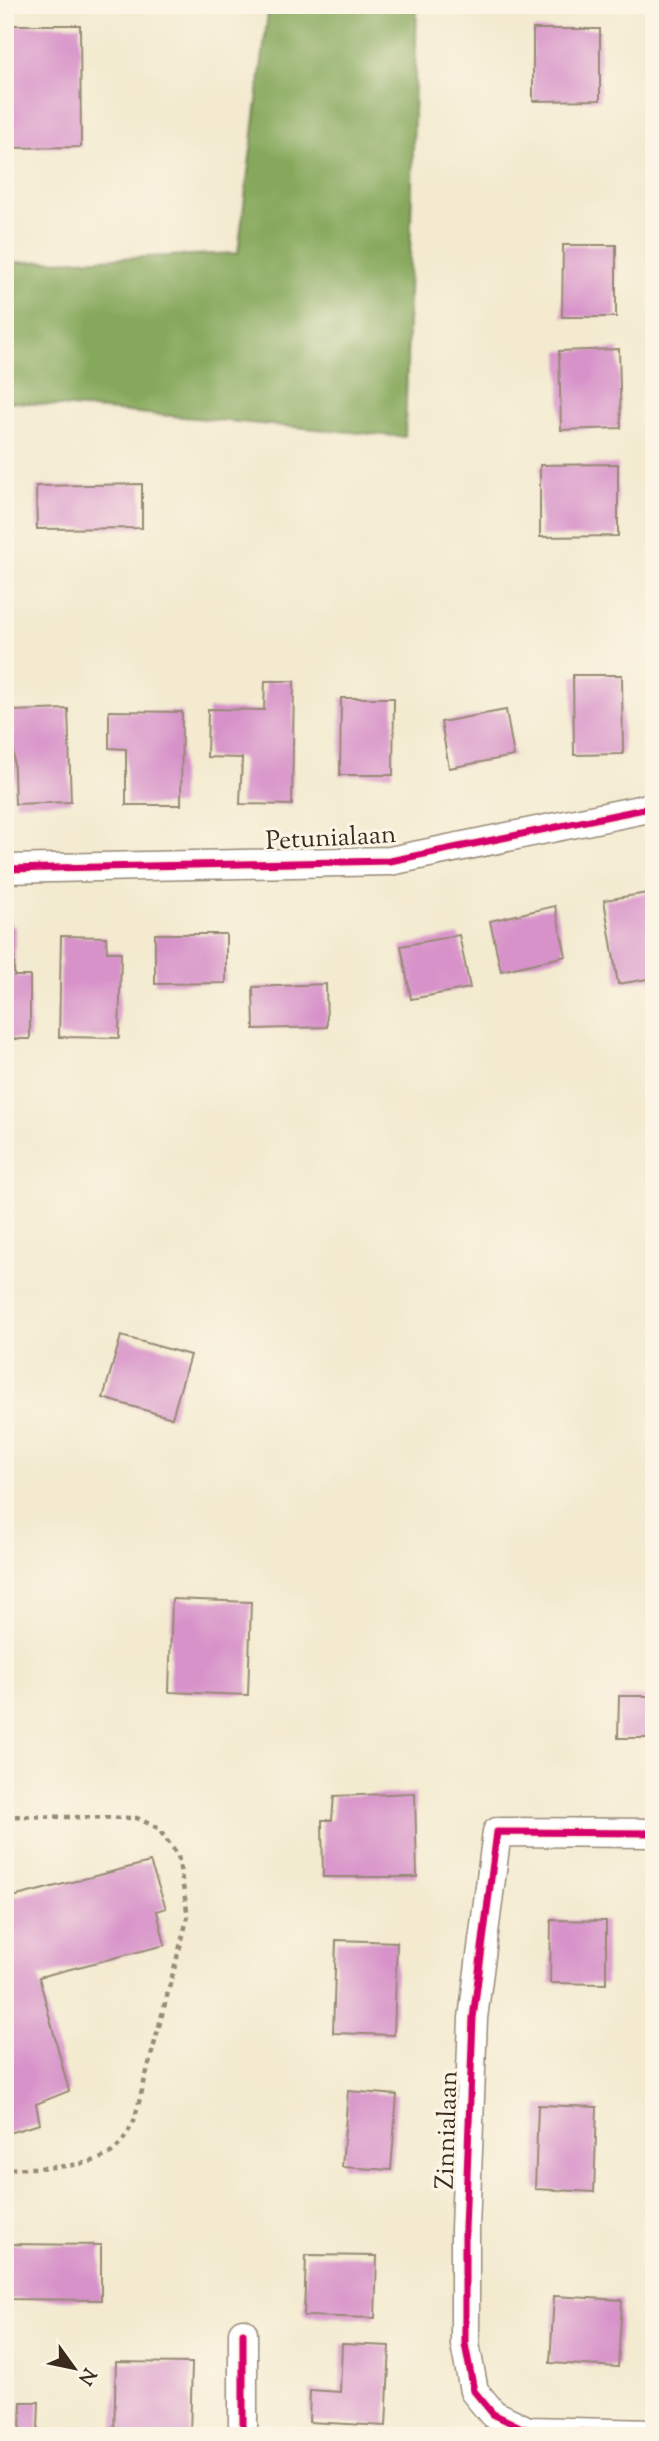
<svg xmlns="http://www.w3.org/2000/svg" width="659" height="2441" font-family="'Sorts Mill Goudy',serif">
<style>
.forest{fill:#86a85c;stroke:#60693d;stroke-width:2}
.building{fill:#d792c9}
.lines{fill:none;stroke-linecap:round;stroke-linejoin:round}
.minor-casing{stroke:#978a76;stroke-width:31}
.path{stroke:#978a76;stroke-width:4.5;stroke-dasharray:5 5;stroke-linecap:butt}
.minor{stroke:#fff;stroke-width:28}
.cycleway-casing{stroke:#fcf5e5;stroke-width:11}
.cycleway{stroke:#d6006c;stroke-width:7}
.labels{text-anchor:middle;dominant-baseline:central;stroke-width:6;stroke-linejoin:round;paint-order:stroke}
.street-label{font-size:26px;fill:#3b2a1e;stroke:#fcf5e5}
</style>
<rect width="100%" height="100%" fill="#fcf5e5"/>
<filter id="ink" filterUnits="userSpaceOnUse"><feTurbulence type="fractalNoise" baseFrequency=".0143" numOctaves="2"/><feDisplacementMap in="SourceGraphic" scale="14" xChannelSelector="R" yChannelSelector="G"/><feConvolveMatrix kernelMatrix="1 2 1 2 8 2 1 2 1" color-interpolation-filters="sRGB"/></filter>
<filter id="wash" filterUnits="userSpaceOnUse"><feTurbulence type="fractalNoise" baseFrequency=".00686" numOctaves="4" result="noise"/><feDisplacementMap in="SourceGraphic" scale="28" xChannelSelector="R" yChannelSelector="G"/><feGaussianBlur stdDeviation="1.57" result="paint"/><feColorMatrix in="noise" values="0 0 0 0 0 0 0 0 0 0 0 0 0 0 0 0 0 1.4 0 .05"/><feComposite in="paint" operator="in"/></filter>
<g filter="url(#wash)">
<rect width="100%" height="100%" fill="#f3eacf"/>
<!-- forest -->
<polygon class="forest" points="269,5 417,5 405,437 5,401 7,263 238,253"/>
<g id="blocks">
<!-- building -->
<g class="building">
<polygon points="5,25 80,25 81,147 5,148"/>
<polygon points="533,29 600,29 600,100 533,101"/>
<polygon points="563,245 616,245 616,317 562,317"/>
<polygon points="619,349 621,428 561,430 559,351"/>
<polygon points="618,464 618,536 540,537 540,465"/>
<polygon points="142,484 142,528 37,529 36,486"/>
<polygon points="573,675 622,675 623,754 574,755"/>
<polygon points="265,681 294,681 292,805 240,804 242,758 207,757 208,709 264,710"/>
<polygon points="341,698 394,698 393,775 340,775"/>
<polygon points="68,709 71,802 15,804 12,711"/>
<polygon points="506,710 514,756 449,768 441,722"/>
<polygon points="109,711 182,712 181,805 126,805 126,749 109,748"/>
<polygon points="654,892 654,978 618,984 604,900"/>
<polygon points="555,906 566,956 501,971 490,921"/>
<polygon points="5,926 15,926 14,976 30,976 30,1039 5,1039"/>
<polygon points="155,934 226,934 226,983 155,984"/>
<polygon points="459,935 470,988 411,999 401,946"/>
<polygon points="61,936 106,937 107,952 121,952 119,1038 59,1037"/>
<polygon points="326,984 327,1027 254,1029 253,987"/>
<polygon points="121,1336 190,1355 172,1418 103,1398"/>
<polygon points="172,1599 251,1602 248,1695 169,1692"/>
<polygon points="619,1696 654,1696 654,1738 618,1738"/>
<polygon points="415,1793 417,1877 323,1877 322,1820 332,1820 334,1796"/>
<polygon points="150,1862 166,1908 157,1911 165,1945 39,1977 69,2091 36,2104 40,2124 5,2134 5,1899"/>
<polygon points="551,1920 606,1921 606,1984 550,1983"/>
<polygon points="336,1940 397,1942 394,2035 333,2033"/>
<polygon points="348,2091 397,2095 391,2170 342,2167"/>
<polygon points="538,2105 597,2107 594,2192 535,2189"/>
<polygon points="5,2244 101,2245 101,2300 5,2299"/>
<polygon points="306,2255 377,2256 375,2318 304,2316"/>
<polygon points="554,2296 622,2300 618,2367 550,2363"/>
<polygon points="342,2344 390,2346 386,2426 309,2422 310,2390 340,2392"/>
<polygon points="116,2362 192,2363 190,2436 114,2436"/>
<polygon points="21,2402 39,2402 38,2430 20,2430"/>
</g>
</g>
</g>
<g filter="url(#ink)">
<use href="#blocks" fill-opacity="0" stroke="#978a76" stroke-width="2"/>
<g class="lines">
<defs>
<g id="minor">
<polyline points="5,869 390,861 654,807"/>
<polyline points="654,1833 497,1832 473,2018 465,2229 465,2344 474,2391 493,2414 528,2431 654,2434"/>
<polyline points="243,2436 243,2333"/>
</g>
</defs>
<!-- minor casing -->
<use href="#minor" class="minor-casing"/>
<!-- path -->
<path class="path" d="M5,1816L137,1818L158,1828L178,1856L188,1916L134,2121C128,2132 122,2144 112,2152C88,2170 35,2167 5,2169"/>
<!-- minor -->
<use href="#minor" class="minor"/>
<defs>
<g id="cycleway">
<polyline points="5,869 390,861 654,807"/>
<polyline points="654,1833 497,1832 473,2018 465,2229 465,2344 474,2391 493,2414 528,2431 654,2434"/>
<polyline points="243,2436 243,2333"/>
</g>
</defs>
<!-- cycleway casing -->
<use href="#cycleway" class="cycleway-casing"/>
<!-- cycleway -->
<use href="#cycleway" class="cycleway"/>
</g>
</g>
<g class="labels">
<!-- street labels -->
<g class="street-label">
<text transform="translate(331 839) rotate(-3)">Petunialaan</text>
<text transform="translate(448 2130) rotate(-88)">Zinnialaan</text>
</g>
</g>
<!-- margin -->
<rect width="659" height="2441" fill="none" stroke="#fcf5e5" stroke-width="28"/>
<!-- north arrow -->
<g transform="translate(74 2368) rotate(123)" stroke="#fcf5e5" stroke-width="5" paint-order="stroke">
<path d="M0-5L12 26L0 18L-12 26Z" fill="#3b2a1e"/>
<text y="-10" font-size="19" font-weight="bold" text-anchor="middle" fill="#3b2a1e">N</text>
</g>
</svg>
